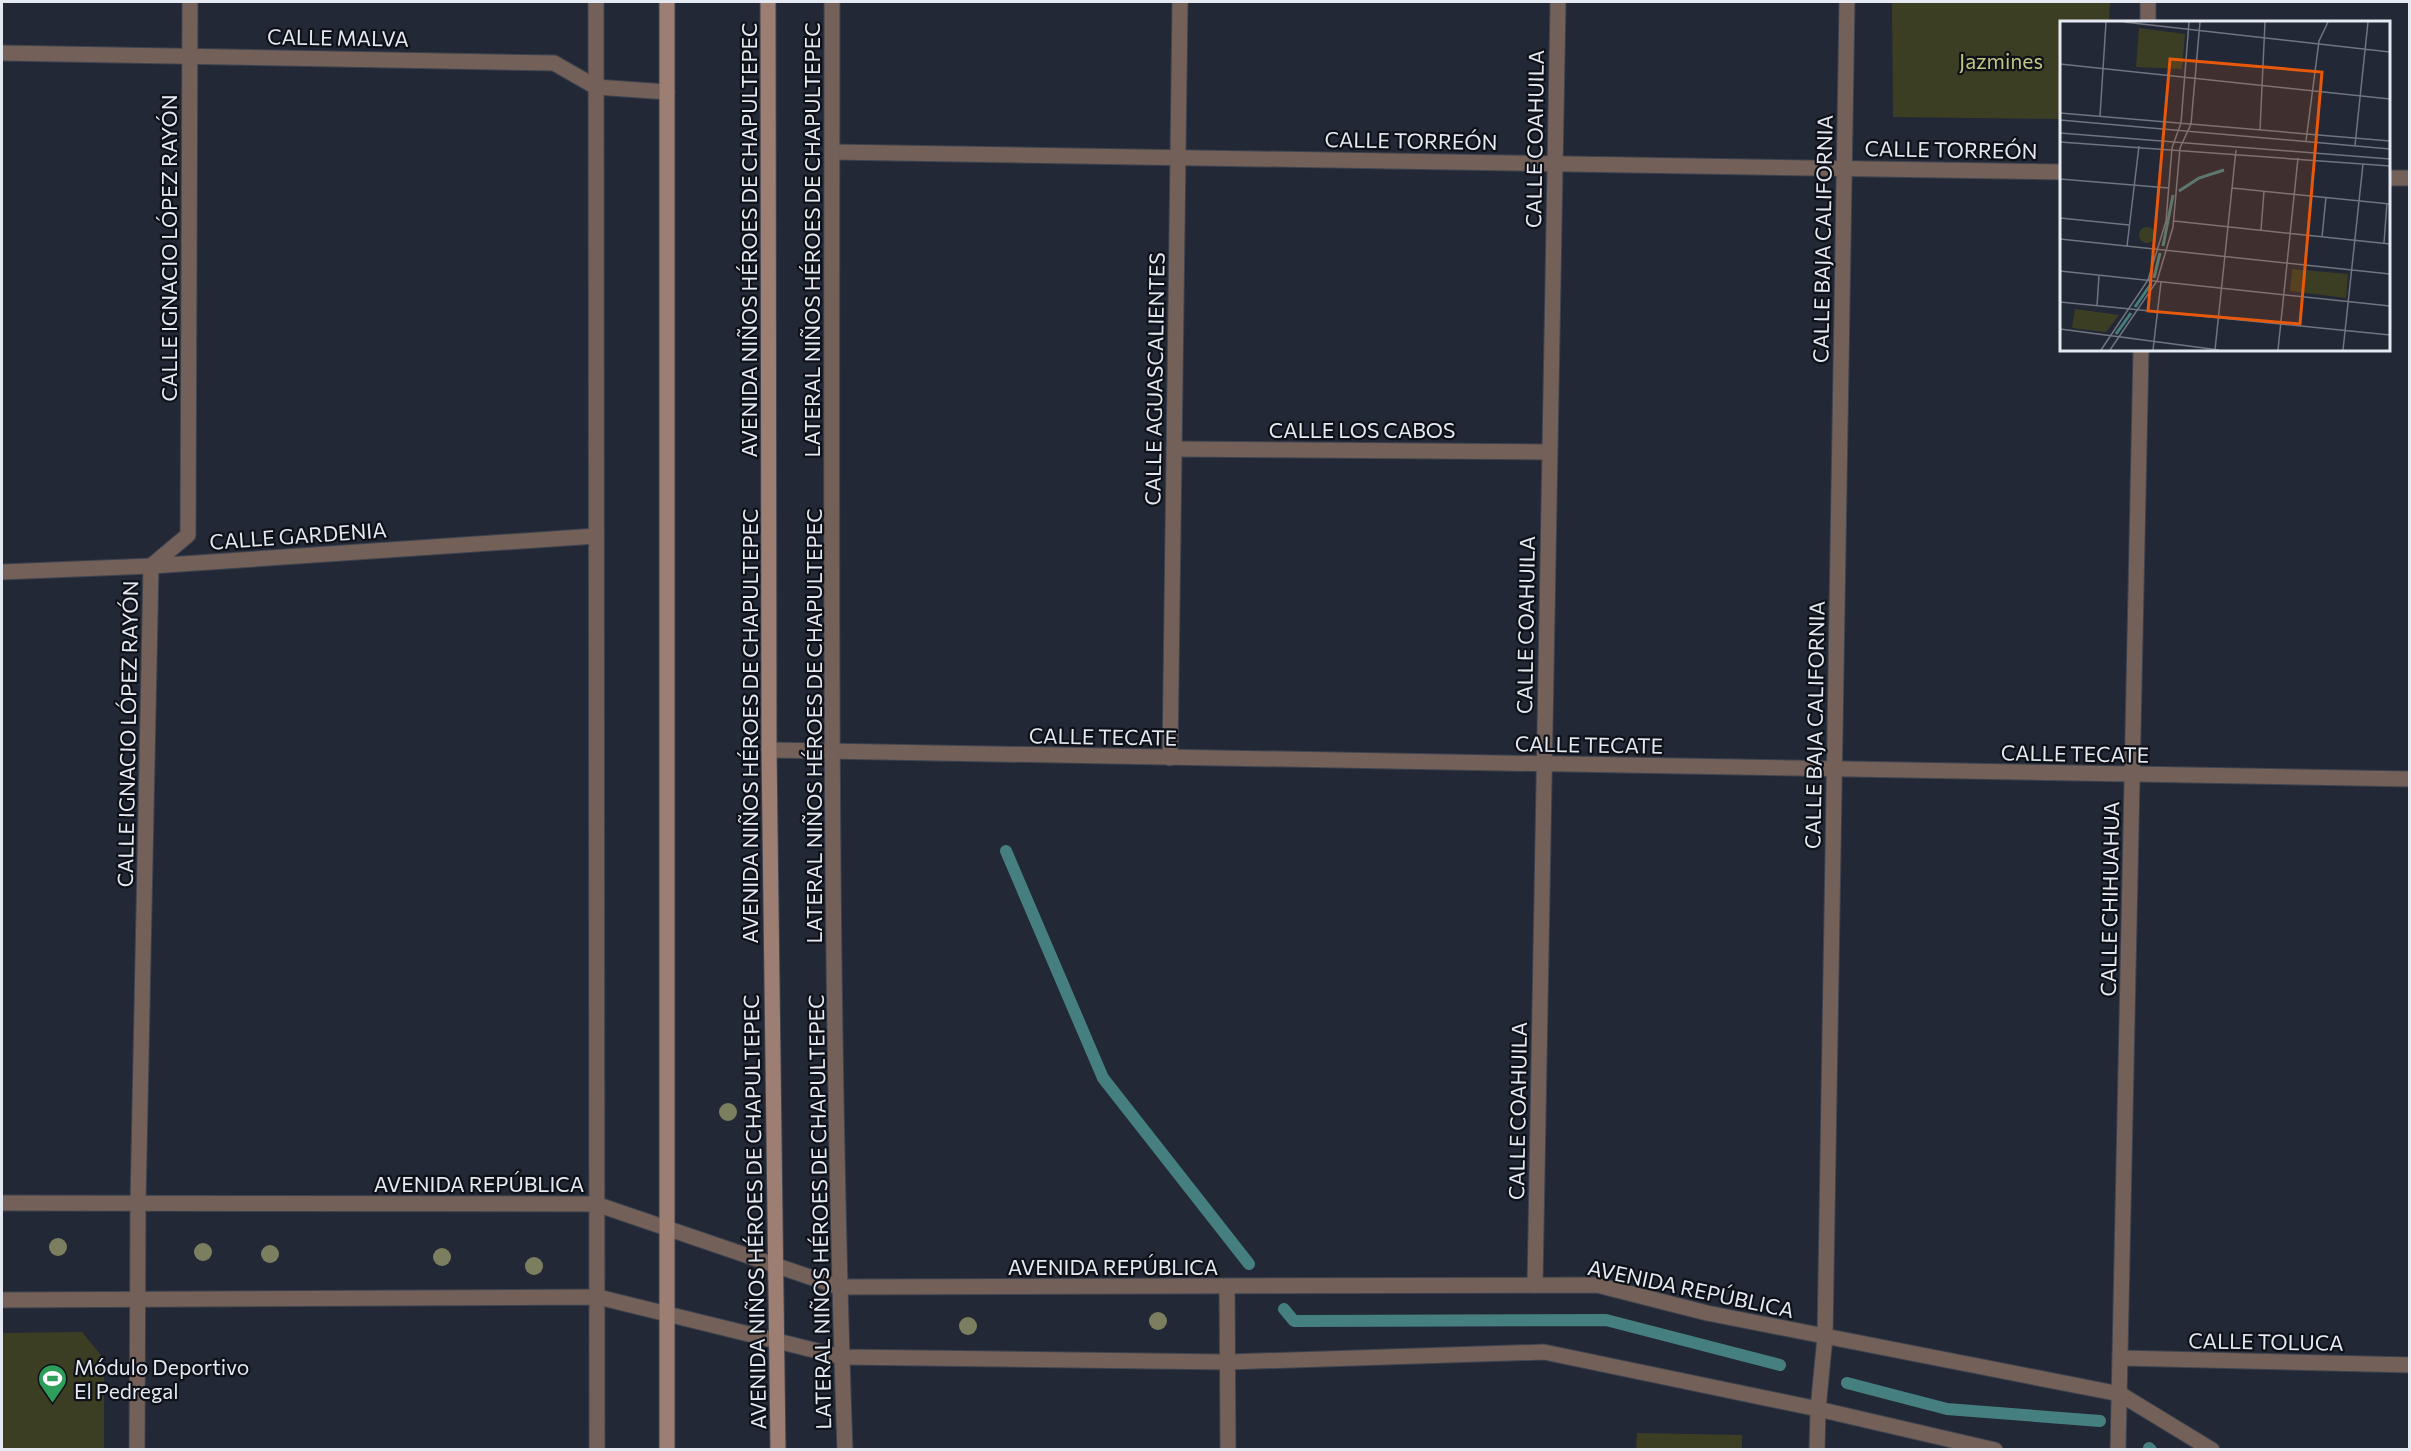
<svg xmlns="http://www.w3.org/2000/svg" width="2411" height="1451" font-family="Commissioner,sans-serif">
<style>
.green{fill:#3c3e24}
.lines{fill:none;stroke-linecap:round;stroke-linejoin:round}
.stream{stroke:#457f80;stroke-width:12}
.minor-casing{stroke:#3d434f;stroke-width:17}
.tertiary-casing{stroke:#3d434f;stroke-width:17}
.secondary-casing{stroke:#3d434f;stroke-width:17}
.minor{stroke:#736058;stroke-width:15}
.tertiary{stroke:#736058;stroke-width:15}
.secondary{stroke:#9d7e73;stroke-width:15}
.tree{fill:#7b7f5f}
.labels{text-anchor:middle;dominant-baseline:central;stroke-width:4.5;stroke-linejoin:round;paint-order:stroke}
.street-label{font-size:21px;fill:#e5e9f2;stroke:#0e1117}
.park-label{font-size:21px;fill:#c3c681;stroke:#0e1117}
.poi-label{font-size:21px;fill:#e5e9f2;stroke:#0e1117;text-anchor:start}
.inset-river{fill:none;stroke:#457f80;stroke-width:3}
.inset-road{fill:none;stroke:#707581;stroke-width:1.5}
.view{fill:#e8590c;fill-opacity:0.15;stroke:#e8590c;stroke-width:3}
.inset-edge{fill:none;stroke:#e5e9f2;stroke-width:3}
</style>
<rect width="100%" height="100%" fill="#222835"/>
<!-- green -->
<g class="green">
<polygon points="1892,2 2110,2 2109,22 2062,22 2061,119 1893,117"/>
<polygon points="82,1332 104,1359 104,1449 2,1449 2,1333"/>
<polygon points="1637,1433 1742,1435 1742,1449 1636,1449"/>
</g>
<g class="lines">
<!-- stream -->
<g class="stream">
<polyline points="1006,851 1103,1078 1249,1264"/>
<polyline points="1284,1309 1294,1321 1606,1320 1780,1365"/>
<polyline points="1847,1383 1947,1409 2100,1421"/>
<polyline points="2149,1448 2151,1450"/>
</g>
<defs>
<g id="minor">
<polyline points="2148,22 2148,2"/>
<polyline points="2,53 554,63 596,87 667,92"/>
<polyline points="832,152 2062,172"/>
<polyline points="2388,178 2410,178"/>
<polyline points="1174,449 1549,452"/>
<polyline points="2,572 151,566 596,536"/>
<polyline points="769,750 2410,779"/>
<polyline points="1170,758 1180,2"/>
<polyline points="1535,1285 1558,2"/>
<polyline points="1227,1287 1228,1450"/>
<polyline points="2121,1358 2410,1365"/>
<polyline points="137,1450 138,1203 151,566 188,535 190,2"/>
<polyline points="1817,1450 1818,1409 1825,1337 1847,2"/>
<polyline points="2118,1450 2141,350"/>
</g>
<g id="tertiary">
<polyline points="596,2 597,1450"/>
<path d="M832,2C832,484 828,967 845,1450"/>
<polyline points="2,1203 596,1204 839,1287 1597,1285 1707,1313 2120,1394 2212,1450"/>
<polyline points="2,1300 598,1297 842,1357 1227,1362 1544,1352 1818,1409 1995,1450"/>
</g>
<g id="secondary">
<polyline points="768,2 769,750 778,1450"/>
<polyline points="667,1450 667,2"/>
</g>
</defs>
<!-- minor casing -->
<use href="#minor" class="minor-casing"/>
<!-- tertiary casing -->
<use href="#tertiary" class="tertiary-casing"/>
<!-- secondary casing -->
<use href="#secondary" class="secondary-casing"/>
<!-- minor -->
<use href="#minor" class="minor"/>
<!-- tertiary -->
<use href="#tertiary" class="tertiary"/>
<!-- secondary -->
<use href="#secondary" class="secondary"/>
</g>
<!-- trees -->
<g class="tree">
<circle cx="728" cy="1112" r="9"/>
<circle cx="58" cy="1247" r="9"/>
<circle cx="203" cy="1252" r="9"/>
<circle cx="270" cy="1254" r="9"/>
<circle cx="442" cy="1257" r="9"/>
<circle cx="534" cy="1266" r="9"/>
<circle cx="1158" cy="1321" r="9"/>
<circle cx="968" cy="1326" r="9"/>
</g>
<!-- icons -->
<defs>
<symbol id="stadium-pin" viewBox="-11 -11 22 30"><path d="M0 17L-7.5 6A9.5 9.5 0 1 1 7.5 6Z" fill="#2e9e5b" stroke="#0e1117"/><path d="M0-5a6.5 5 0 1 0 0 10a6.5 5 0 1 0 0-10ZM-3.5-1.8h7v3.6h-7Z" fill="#fff"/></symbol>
</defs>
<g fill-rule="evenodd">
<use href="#stadium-pin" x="36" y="1362" width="33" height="45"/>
</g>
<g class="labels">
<!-- street labels -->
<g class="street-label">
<text transform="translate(338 37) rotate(1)">CALLE MALVA</text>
<text transform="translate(1534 139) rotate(-89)">CALLE COAHUILA</text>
<text transform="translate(1411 140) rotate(1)">CALLE TORREÓN</text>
<text transform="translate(1951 149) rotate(1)">CALLE TORREÓN</text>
<text transform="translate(1822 239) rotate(-89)">CALLE BAJA CALIFORNIA</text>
<text transform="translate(748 240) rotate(-90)">AVENIDA NIÑOS HÉROES DE CHAPULTEPEC</text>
<text transform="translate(811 240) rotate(-90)">LATERAL NIÑOS HÉROES DE CHAPULTEPEC</text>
<text transform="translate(168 248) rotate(-90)">CALLE IGNACIO LÓPEZ RAYÓN</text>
<text transform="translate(1154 379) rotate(-89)">CALLE AGUASCALIENTES</text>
<text x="1362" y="429">CALLE LOS CABOS</text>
<text transform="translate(298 535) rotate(-4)">CALLE GARDENIA</text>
<text transform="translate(1525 625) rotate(-89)">CALLE COAHUILA</text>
<text transform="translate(1814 725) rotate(-89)">CALLE BAJA CALIFORNIA</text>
<text transform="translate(749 726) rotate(-90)">AVENIDA NIÑOS HÉROES DE CHAPULTEPEC</text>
<text transform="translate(813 726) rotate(-90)">LATERAL NIÑOS HÉROES DE CHAPULTEPEC</text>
<text transform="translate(127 734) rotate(-89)">CALLE IGNACIO LÓPEZ RAYÓN</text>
<text transform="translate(1103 736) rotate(1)">CALLE TECATE</text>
<text transform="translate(1589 744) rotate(1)">CALLE TECATE</text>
<text transform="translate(2075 753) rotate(1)">CALLE TECATE</text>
<text transform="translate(2109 899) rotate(-89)">CALLE CHIHUAHUA</text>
<text transform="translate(1517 1111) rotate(-89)">CALLE COAHUILA</text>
<text x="479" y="1183">AVENIDA REPÚBLICA</text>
<text transform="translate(754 1212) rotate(-91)">AVENIDA NIÑOS HÉROES DE CHAPULTEPEC</text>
<text transform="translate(819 1212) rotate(-91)">LATERAL NIÑOS HÉROES DE CHAPULTEPEC</text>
<text x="1113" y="1266">AVENIDA REPÚBLICA</text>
<text transform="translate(1691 1288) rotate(12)">AVENIDA REPÚBLICA</text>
<text transform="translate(2266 1341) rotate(1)">CALLE TOLUCA</text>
</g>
<!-- park labels -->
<g class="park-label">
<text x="2001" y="60">Jazmines</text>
</g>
<!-- poi labels -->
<g class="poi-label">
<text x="74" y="1366">Módulo Deportivo<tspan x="74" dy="24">El Pedregal</tspan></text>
</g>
</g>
<!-- overview -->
<g transform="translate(2060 21)">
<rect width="330" height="330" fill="#222835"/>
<path d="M79,7L125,13L122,48L76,46ZM79 214a8 8 0 1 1 16 0a8 8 0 1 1-16 0ZM232,248L288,253L286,277L230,270ZM15,288L59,294L46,311L12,307Z" fill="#3c3e24"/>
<path class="inset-river" d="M119,170L139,157L164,149M103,225L113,174M94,257L100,232M75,286L91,263M56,313L71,292"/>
<path class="inset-road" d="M64,1L330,31M0,43L330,78M0,92L330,120M40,95L46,1M0,99L330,128M200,109L205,1M0,112L330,138M246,120L259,20L268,1M0,121L330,145M295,124L308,1M0,158L109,167M172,167L330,183M0,197L69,204M114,200L330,223M201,209L204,170M262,216L266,176M0,218L330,253M324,222L327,182M67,225L79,125M0,250L330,285M0,281L330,314M37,285L39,254M0,308L159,329M41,329L88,259L106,200L112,127L121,102L129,1M50,329L97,260L113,206L120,127L131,103L140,1M93,329L101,261M155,329L176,129M218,329L238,137M283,329L303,143"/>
<path class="view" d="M110,38L262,51L240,303L88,290Z"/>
<rect width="330" height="330" class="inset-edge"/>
</g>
<!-- border -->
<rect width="2411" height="1451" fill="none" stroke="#e5e9f2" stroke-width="6"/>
</svg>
